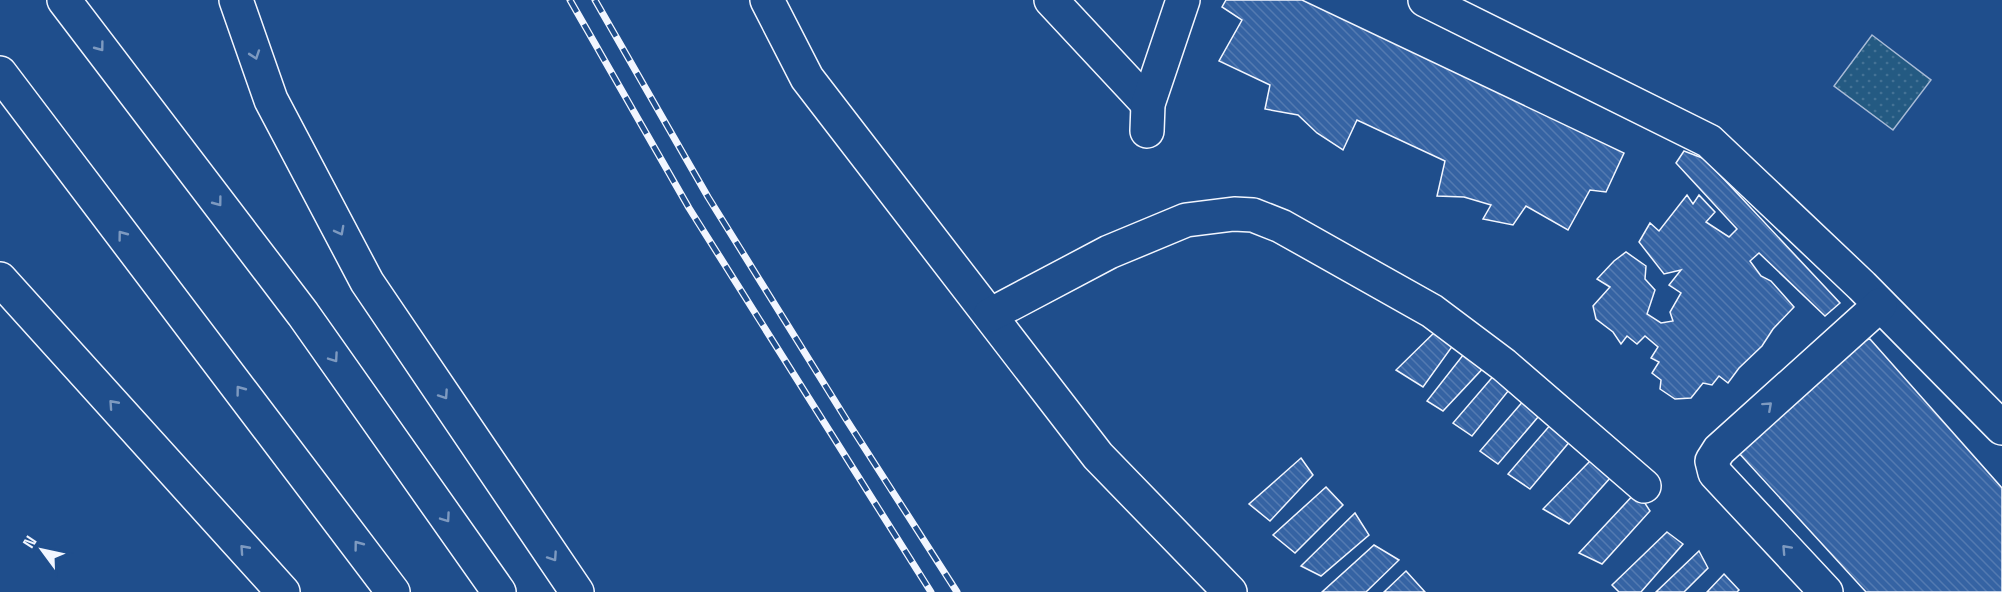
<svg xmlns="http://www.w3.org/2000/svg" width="2002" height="592" font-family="'Space Grotesk',sans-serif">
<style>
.park{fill:url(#park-dots);stroke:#a8bbd7;stroke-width:1.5}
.building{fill:url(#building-back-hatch);stroke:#f2f6ff;stroke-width:1.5}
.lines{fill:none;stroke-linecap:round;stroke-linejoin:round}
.minor-casing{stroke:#f2f6ff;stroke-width:36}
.highway-casing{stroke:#f2f6ff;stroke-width:36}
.minor{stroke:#1f4e8c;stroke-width:33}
.highway{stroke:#1f4e8c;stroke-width:33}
.rail-casing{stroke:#f2f6ff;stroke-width:7}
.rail{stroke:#1f4e8c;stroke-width:4.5;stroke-dasharray:14;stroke-linecap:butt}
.oneway{stroke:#7e9ac0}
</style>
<defs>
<pattern id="park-dots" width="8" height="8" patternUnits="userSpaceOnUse" patternTransform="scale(1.5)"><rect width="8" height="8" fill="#245a82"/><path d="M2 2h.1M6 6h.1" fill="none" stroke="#447295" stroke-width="1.8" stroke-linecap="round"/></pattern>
<pattern id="building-back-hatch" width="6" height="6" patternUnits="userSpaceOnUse" patternTransform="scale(1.5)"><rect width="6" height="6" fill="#3563a3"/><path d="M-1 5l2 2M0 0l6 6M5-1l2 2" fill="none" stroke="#537ab1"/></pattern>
</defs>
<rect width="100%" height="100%" fill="#1f4e8c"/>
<!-- park -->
<polygon class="park" points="1872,35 1931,80 1893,130 1834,86"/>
<!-- building -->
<g class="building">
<polygon points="1226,0 1302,0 1624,153 1606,192 1590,190 1568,230 1526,206 1513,225 1483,219 1491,205 1464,197 1437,196 1445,161 1357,120 1343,150 1317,133 1298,115 1265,109 1270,85 1219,61 1242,20 1222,7"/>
<polygon points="1684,151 1705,159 1840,303 1825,316 1759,253 1750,261 1761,276 1771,281 1794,307 1773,329 1762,346 1739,368 1728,383 1719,376 1712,385 1703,383 1691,398 1675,399 1660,389 1661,380 1652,373 1659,362 1651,358 1658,347 1645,336 1637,344 1627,336 1621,344 1613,332 1596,319 1593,306 1610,287 1597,279 1614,261 1626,252 1646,266 1645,279 1655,290 1647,314 1661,323 1673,321 1670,312 1681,293 1669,285 1681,270 1664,274 1639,242 1650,223 1659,231 1687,195 1693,204 1699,195 1715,212 1706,222 1729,237 1737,229 1676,163"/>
<polygon points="1443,324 1459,337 1423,387 1396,370"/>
<polygon points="1870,339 2002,488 2002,592 1866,592 1737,451 1856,342"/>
<polygon points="1467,350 1487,364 1443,411 1427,401"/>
<polygon points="1496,373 1513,385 1472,436 1453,423"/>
<polygon points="1525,399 1544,410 1498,464 1480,451"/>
<polygon points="1552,423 1571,440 1530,489 1508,474"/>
<polygon points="1301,458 1313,475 1270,521 1249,504"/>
<polygon points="1591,460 1611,477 1569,524 1543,509"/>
<polygon points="1326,487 1343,505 1295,553 1273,535"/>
<polygon points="1637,491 1650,511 1602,564 1579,553"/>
<polygon points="1355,513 1369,535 1321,576 1301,566"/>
<polygon points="1667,532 1683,544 1641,592 1619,592 1612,585"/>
<polygon points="1374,545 1399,560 1366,592 1322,592"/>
<polygon points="1699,551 1708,568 1684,592 1656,592"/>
<polygon points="1406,571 1425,592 1384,592"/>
<polygon points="1724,574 1739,590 1737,592 1707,592"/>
</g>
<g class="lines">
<defs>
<g id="minor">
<polyline points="767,0 807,78 1098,456 1230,592"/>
<polyline points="1051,0 1148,104"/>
<polyline points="1425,0 1709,141 1862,286 2002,428"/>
<polyline points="1147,131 1148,104 1183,0"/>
<polyline points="990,315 1109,252 1186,220 1234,214 1253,215 1281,226 1432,311 1504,365 1644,486"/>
<polyline points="1826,592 1715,473 1712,461 1719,450 1880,305"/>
</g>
<g id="highway">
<polyline points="64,0 303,314 499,592"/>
<polyline points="236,0 271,100 367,282 577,592"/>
<polyline points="0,73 393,592"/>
<polyline points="0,279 283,592"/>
</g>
</defs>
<!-- minor casing -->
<use href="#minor" class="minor-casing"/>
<!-- highway casing -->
<use href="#highway" class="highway-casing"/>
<!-- minor -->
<use href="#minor" class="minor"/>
<!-- highway -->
<use href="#highway" class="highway"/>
<defs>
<g id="rail">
<polyline points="570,0 689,208 931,592"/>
<polyline points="595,0 708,197 846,419 957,592"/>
</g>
</defs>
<!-- rail casing -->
<use href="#rail" class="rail-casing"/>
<!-- rail -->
<use href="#rail" class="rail"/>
</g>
<!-- one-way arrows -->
<defs><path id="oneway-chevron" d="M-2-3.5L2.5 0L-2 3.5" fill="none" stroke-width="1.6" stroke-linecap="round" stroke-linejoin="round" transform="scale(1.5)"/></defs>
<g class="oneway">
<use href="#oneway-chevron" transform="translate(100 47) rotate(53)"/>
<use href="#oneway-chevron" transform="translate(255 55) rotate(71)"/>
<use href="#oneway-chevron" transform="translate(218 202) rotate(53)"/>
<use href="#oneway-chevron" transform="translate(340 231) rotate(62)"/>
<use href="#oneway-chevron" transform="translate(122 235) rotate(-127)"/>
<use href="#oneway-chevron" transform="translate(334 358) rotate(55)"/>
<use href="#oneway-chevron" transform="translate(240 390) rotate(-127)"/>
<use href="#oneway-chevron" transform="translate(444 395) rotate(56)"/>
<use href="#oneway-chevron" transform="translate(113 404) rotate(-132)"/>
<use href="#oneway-chevron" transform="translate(1768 406) rotate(-42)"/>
<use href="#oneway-chevron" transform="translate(446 518) rotate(55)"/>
<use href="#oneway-chevron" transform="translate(358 545) rotate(-127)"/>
<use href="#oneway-chevron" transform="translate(244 549) rotate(-132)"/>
<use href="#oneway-chevron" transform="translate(1786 549) rotate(-133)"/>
<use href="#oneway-chevron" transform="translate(553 557) rotate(56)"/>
</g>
<!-- north arrow -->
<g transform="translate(42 550) rotate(303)" stroke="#1f4e8c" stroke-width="4.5" paint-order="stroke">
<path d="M0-4.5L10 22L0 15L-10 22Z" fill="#f2f6ff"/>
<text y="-9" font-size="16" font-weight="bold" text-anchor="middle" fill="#f2f6ff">N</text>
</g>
</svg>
